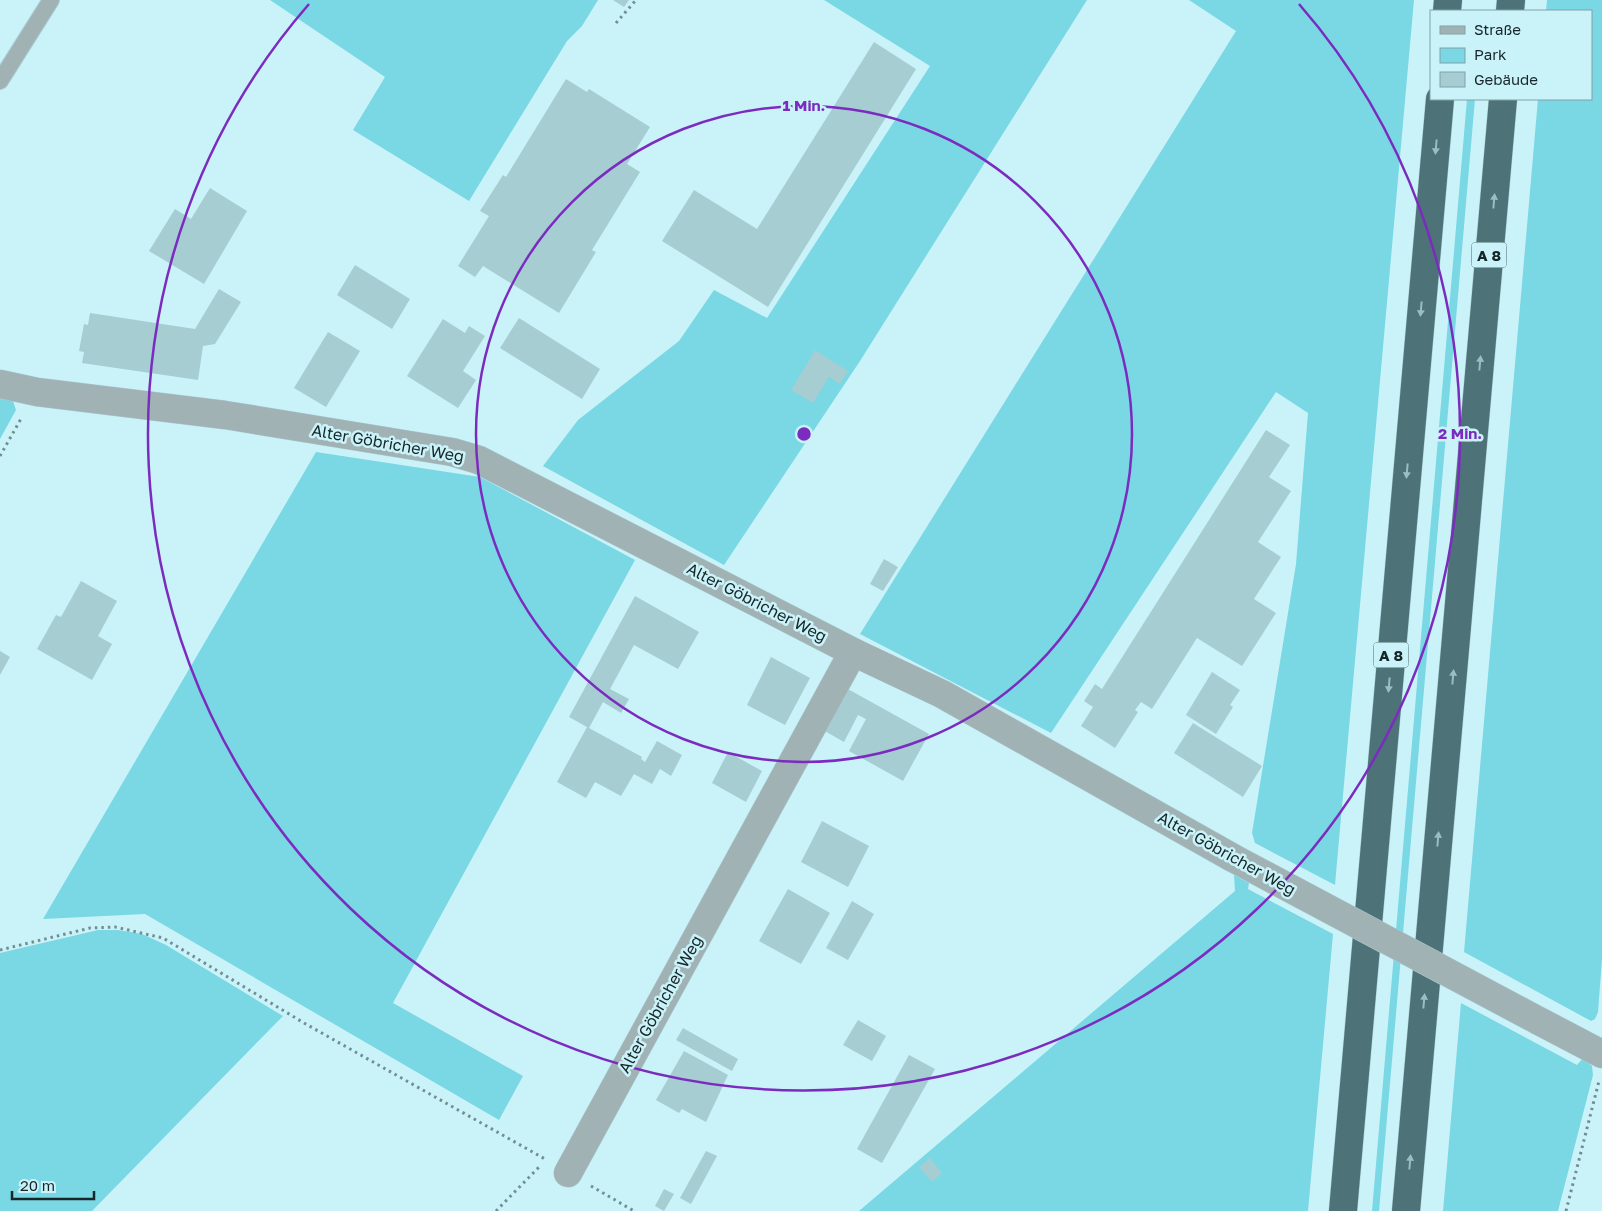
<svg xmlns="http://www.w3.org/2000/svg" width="1602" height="1211" font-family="'Golos Text',sans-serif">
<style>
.green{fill:#7ad7e4}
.building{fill:#a5cdd2}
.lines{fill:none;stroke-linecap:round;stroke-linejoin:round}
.service-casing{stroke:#aaced4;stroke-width:18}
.minor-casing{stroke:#aaced4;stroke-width:29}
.motorway-casing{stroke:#aaced4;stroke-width:29}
.path{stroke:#728e93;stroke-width:3;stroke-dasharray:2.5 4;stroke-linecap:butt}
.service{stroke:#a1b2b5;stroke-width:16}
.minor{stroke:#a1b2b5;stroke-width:28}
.motorway{stroke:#4d7278;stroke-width:28}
.minor-bridge-casing{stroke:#aaced4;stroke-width:29;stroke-linecap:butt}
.minor-bridge{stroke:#a1b2b5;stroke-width:28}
.oneway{fill:#98bfc5}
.ring{fill:none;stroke:#7b2cbf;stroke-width:2.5}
.labels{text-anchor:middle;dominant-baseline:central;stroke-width:5;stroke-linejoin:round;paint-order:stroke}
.shield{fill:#caf3f9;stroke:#4d6467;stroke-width:1}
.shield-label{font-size:15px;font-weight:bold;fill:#172629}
.street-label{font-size:16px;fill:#172629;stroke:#caf3f9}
.centre{fill:#7b2cbf;stroke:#caf3f9;stroke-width:2.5}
.ring-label{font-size:15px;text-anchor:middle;font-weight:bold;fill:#7b2cbf;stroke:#caf3f9;stroke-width:5;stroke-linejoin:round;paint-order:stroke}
</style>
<rect width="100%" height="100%" fill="#caf3f9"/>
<!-- green -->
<g class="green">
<polygon points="270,0 598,0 582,26 567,41 469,201 353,130 385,77"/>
<polygon points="824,0 1087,0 860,361 724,565 543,466 578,420 679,341 714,290 767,318 930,66"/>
<polygon points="1189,0 1414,0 1335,885 1255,843 1252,833 1296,564 1308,413 1276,392 1051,733 860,634 1236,31"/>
<polygon points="1547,0 1602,0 1602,959 1598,1012 1595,1019 1591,1021 1464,952 1538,99 1591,99 1591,11 1546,11"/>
<polygon points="1467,99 1475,99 1379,1211 1372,1211"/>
<polygon points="0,394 12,398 16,410 0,439"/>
<polygon points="316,452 480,477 635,560 393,1003 523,1076 499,1120 145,914 43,919"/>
<polygon points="1234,875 1249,883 1248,889 1333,934 1308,1211 859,1211 1235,891"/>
<polygon points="98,930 118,930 142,934 166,945 283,1016 92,1211 0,1211 0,953"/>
<polygon points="1461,1003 1577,1065 1583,1058 1592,1066 1593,1075 1558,1211 1443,1211"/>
</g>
<!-- building -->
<g class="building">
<polygon points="613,0 629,0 624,7"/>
<polygon points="874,42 916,69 768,307 662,241 694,190 757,229"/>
<polygon points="566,79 587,92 589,89 650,127 627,164 640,172 592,250 596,252 559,313 483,266 475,277 458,266 489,216 480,211 503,175 506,177"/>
<polygon points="210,188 247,211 204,284 149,251 175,209 191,219"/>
<polygon points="355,265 410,299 392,329 337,295"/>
<polygon points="219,289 241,302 215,344 203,346 198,380 82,363 84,352 79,351 84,324 88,325 90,313 195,329"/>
<polygon points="519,318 600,369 582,399 500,348"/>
<polygon points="443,319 465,333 469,326 485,336 463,371 476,380 458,408 407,376"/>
<polygon points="328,332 360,351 326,407 294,388"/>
<polygon points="815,350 848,371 840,384 829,377 813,403 791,390"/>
<polygon points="1266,430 1290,445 1269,477 1291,491 1258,542 1281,557 1254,599 1276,613 1242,666 1197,638 1152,709 1141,702 1135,710 1138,712 1115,748 1081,726 1093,707 1084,701 1095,684 1102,689"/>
<polygon points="884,559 898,567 883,591 870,584"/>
<polygon points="81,581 117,601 98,636 112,644 92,680 37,649 56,615 61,617"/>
<polygon points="635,596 699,632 678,669 634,645 610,689 629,699 621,713 603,702 589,728 642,757 641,759 645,762 657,741 682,755 671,776 660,769 652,784 634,774 621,796 595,782 586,798 557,782 587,727 569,717"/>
<polygon points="0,651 10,657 0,675"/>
<polygon points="771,657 810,678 785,725 747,705"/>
<polygon points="1212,672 1240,690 1230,705 1233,707 1216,734 1186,715"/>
<polygon points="846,688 929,734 903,781 849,751 866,719 858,715 844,742 823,730"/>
<polygon points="1193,723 1262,766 1243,797 1174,753"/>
<polygon points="728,752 762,771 746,802 712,783"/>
<polygon points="822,821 869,846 848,887 801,862"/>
<polygon points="788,889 830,913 801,964 759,941"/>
<polygon points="852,901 874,914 848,960 826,948"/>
<polygon points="858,1020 886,1036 872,1061 843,1045"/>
<polygon points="683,1028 738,1059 732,1071 676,1040"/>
<polygon points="684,1051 728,1075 706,1122 682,1109 679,1113 656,1100"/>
<polygon points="909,1055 935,1069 882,1163 857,1149"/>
<polygon points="706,1151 717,1156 691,1204 680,1198"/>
<polygon points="930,1158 942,1173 932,1182 919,1167"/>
<polygon points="664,1189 674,1194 664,1211 655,1206"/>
</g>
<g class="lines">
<defs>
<polyline id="service" points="0,81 51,0"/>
<g id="minor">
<polyline points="0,384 37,392 225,415 452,452 479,460 853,652 942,694 1233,858"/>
<polyline points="1539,1021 1602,1054"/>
<polyline points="568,1173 853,652"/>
</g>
<g id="motorway">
<polyline points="1447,11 1448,0"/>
<polyline points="1510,11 1511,0"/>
<polyline points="1343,1211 1440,99"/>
<polyline points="1406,1211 1503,99"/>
</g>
</defs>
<!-- service casing -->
<use href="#service" class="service-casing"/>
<!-- minor casing -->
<use href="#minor" class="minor-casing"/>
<!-- motorway casing -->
<use href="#motorway" class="motorway-casing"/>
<!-- path -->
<g class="path">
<polyline points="616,23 636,0"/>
<polyline points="0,456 22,417"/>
<polyline points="0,950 90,928 115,927 163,938 304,1023 545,1159"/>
<polyline points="591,1186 634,1211"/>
<polyline points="496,1211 541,1165"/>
<polyline points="1566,1211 1599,1081"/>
</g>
<!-- service -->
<use href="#service" class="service"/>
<!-- minor -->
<use href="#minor" class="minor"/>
<!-- motorway -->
<use href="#motorway" class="motorway"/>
<defs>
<polyline id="minor-bridge" points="1233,858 1539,1021"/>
</defs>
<!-- minor-bridge casing -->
<use href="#minor-bridge" class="minor-bridge-casing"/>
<!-- minor-bridge -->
<use href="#minor-bridge" class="minor-bridge"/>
</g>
<!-- one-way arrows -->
<defs><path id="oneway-solid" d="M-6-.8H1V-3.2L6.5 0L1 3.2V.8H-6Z" transform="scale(1.25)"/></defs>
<g class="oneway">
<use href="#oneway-solid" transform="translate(1436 147) rotate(95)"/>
<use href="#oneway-solid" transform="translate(1494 201) rotate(-85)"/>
<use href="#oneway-solid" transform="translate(1421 309) rotate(95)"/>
<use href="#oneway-solid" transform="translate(1480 363) rotate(-85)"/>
<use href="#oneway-solid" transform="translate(1407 471) rotate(95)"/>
<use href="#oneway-solid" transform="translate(1453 677) rotate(-85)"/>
<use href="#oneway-solid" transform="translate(1389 685) rotate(95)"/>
<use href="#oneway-solid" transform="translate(1438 839) rotate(-85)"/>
<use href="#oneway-solid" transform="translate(1424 1001) rotate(-85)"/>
<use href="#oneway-solid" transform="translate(1410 1162) rotate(-85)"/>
</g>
<!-- distance rings -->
<g class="ring">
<circle cx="804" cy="434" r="328"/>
<path d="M1299 4A656 656 0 1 1 309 4"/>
</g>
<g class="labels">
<!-- shield labels -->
<g class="shield">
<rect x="1471.5" y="242.5" width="35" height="25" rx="4"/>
<rect x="1373.5" y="642.5" width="35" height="25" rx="4"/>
</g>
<g class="shield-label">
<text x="1489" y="255">A 8</text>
<text x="1391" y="655">A 8</text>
</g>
<!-- street labels -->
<g class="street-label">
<text transform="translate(388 443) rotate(10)">Alter Göbricher Weg</text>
<text transform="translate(757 602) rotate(27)">Alter Göbricher Weg</text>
<text transform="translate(1227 853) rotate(29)">Alter Göbricher Weg</text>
<text transform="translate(660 1004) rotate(-61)">Alter Göbricher Weg</text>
</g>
</g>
<circle cx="804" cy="434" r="8" class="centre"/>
<g class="ring-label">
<text x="804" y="111">1 Min.</text>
<text x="1460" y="439">2 Min.</text>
</g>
<!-- legend -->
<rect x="1430" y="10" width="162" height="90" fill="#caf3f9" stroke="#82a1a6"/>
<rect x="1440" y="26" width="25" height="8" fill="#a1b2b5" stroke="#82a1a6"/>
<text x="1474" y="35" font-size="15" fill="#172629">Straße</text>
<rect x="1440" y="48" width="25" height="15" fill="#7ad7e4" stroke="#82a1a6"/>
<text x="1474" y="60" font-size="15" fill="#172629">Park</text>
<rect x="1440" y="72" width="25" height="15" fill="#a5cdd2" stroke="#82a1a6"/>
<text x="1474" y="85" font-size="15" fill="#172629">Gebäude</text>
<!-- scale -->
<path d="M12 1191v8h82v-8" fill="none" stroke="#172629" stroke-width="2.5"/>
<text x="20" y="1191" font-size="15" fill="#172629" stroke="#caf3f9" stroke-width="4" paint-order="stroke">20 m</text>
</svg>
